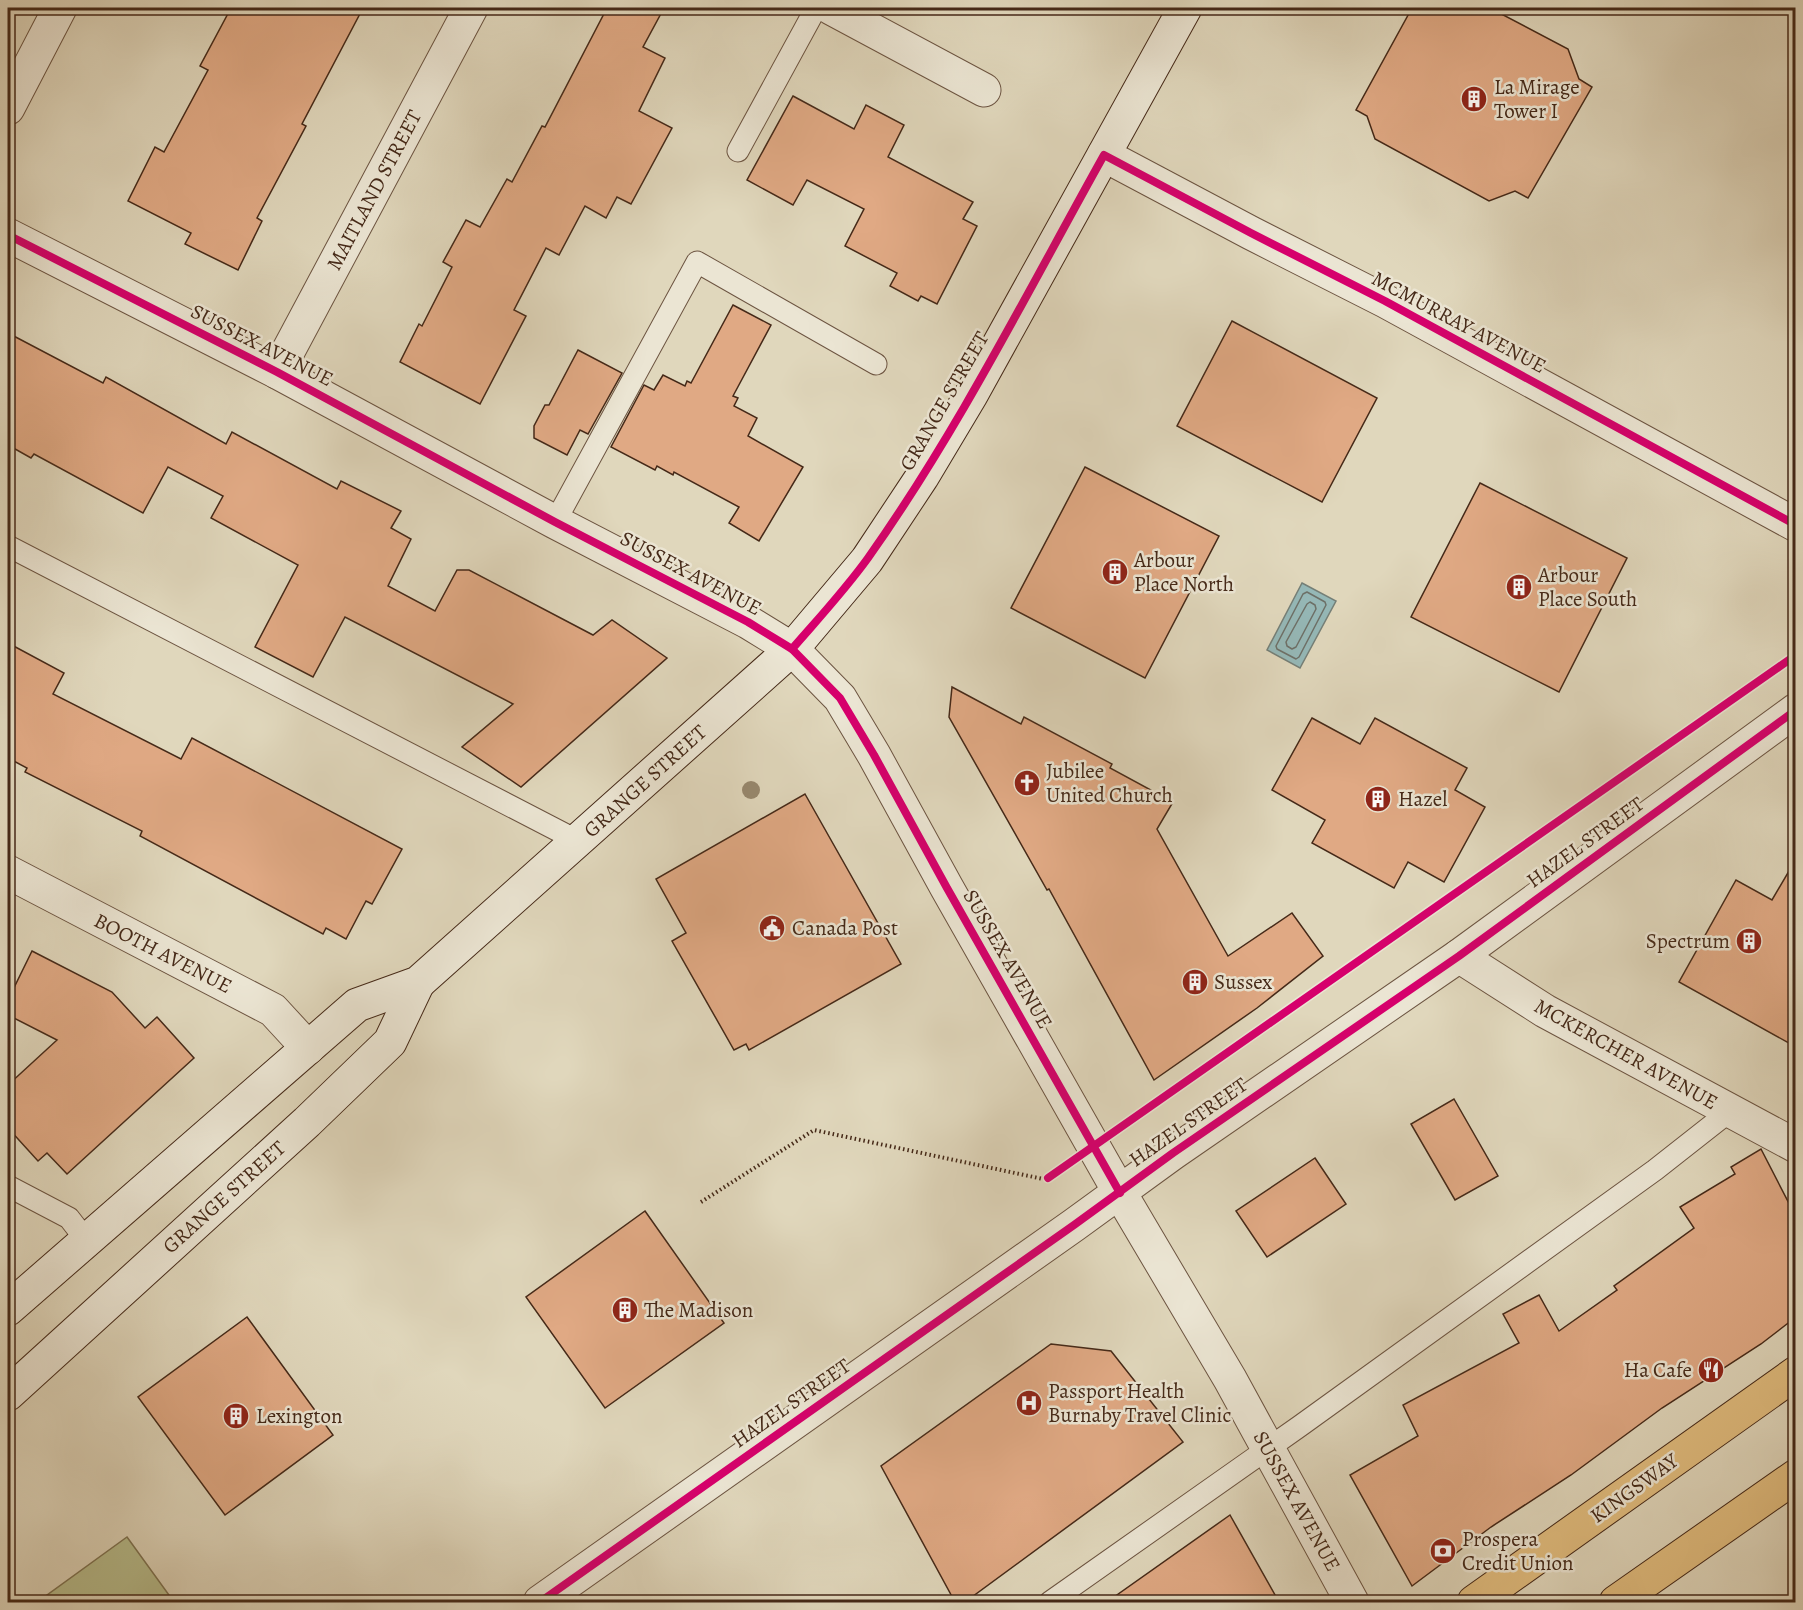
<svg xmlns="http://www.w3.org/2000/svg" width="1803" height="1610" font-family="Alegreya,serif">
<style>
.green{fill:#b7bd8d;stroke:#7e7352;stroke-width:1.5}
.water{fill:#95b8b7;stroke:#757f77;stroke-width:1.5}
.lines{fill:none;stroke-linecap:round;stroke-linejoin:round}
.shore{stroke:#6d7068;stroke-width:1.5}
.building{fill:#e0a984;stroke:#452918;stroke-width:1.5}
.service-casing{stroke:#6c5441;stroke-width:23}
.minor-casing{stroke:#6c5441;stroke-width:35}
.tertiary-casing{stroke:#6c5441;stroke-width:35}
.secondary-casing{stroke:#452918;stroke-width:35}
.primary-casing{stroke:#452918;stroke-width:35}
.path{stroke:#452918;stroke-width:4;stroke-dasharray:1.5 3;stroke-linecap:butt}
.service{stroke:#ebe5d3;stroke-width:21}
.minor{stroke:#ebe5d3;stroke-width:33}
.tertiary{stroke:#ebe5d3;stroke-width:33}
.secondary{stroke:#ebe5d3;stroke-width:33}
.primary{stroke:#e0bc7e;stroke-width:33}
.cycleway-casing{stroke:#ebe5d3;stroke-width:11}
.cycleway{stroke:#d6006c;stroke-width:8}
.tree{fill:#97886e}
.labels{text-anchor:middle;dominant-baseline:central;stroke-width:5;stroke-linejoin:round;paint-order:stroke}
.poi-label{font-size:21px;fill:#452918;stroke:#ebe5d3;text-anchor:start}
.street-label{font-size:21px;fill:#452918;stroke:#ebe5d3}
</style>
<rect width="100%" height="100%" fill="#e0d7bc"/>
<filter id="stains"><feTurbulence type="fractalNoise" baseFrequency=".00333" numOctaves="4"/><feColorMatrix values="0 0 0 0 .2 0 0 0 0 .09 0 0 0 0 .02 0 0 0 .5 -.17"/></filter>
<radialGradient id="worn" r=".72"><stop offset=".6" stop-color="#630" stop-opacity="0"/><stop offset="1" stop-color="#630" stop-opacity=".3"/></radialGradient>
<!-- green -->
<polygon class="green" points="127,1537 174,1602 46,1602 43,1598"/>
<!-- water -->
<polygon class="water" points="1302,583 1336,601 1300,668 1267,650"/>
<g class="lines">
<!-- shore -->
<g class="shore">
<polygon points="1307,592 1325,602 1326,605 1299,657 1296,659 1277,649 1276,646 1303,594"/>
<polygon points="1310,602 1315,605 1316,609 1296,647 1292,649 1287,646 1286,642 1307,604"/>
</g>
</g>
<!-- building -->
<g class="building">
<polygon points="231,8 363,8 302,124 306,126 257,218 262,221 238,270 185,244 191,233 128,201 155,147 164,152 208,70 200,66"/>
<polygon points="607,8 664,8 643,47 665,58 639,111 672,128 631,204 617,197 606,218 585,206 559,255 546,248 514,310 526,316 480,404 400,362 419,324 422,326 452,267 443,262 466,220 480,227 507,179 512,182 542,126 545,127"/>
<polygon points="1412,8 1490,8 1568,49 1579,79 1592,87 1528,198 1515,191 1489,201 1375,139 1367,116 1356,110"/>
<polygon points="793,96 854,129 866,105 904,125 888,157 973,202 963,219 977,226 937,304 921,296 918,301 890,286 897,273 845,246 864,209 807,180 793,205 747,180"/>
<polygon points="733,305 771,325 733,396 738,398 734,406 757,418 748,436 803,467 759,541 729,523 739,507 674,472 673,475 657,466 655,470 611,447 644,385 654,390 663,375 685,386 687,381 691,383"/>
<polygon points="1232,321 1377,398 1322,502 1177,426"/>
<polygon points="8,333 103,383 106,377 226,444 232,432 337,489 341,481 401,511 391,528 411,539 388,586 435,611 457,570 469,570 593,635 612,620 667,658 521,787 462,747 513,704 345,617 313,677 255,647 298,565 211,518 223,496 168,467 143,513 34,454 31,458 8,445"/>
<polygon points="578,350 622,373 588,434 580,430 567,455 534,438 534,426 545,405 549,405"/>
<polygon points="1085,467 1219,536 1145,678 1011,608"/>
<polygon points="1480,483 1627,558 1559,692 1411,617"/>
<polygon points="8,643 64,673 53,694 181,759 192,738 402,849 372,904 366,901 346,939 326,928 323,934 140,836 142,831 25,772 27,768 8,758"/>
<polygon points="952,687 1021,724 1024,717 1112,764 1110,768 1173,802 1157,829 1228,956 1292,913 1323,956 1257,1008 1154,1080 1049,889 1047,890 949,717"/>
<polygon points="1312,718 1360,744 1375,718 1467,768 1455,790 1485,807 1444,882 1408,862 1394,888 1312,843 1325,820 1272,790"/>
<polygon points="805,794 901,964 749,1050 746,1044 734,1050 672,941 686,933 656,879"/>
<polygon points="1796,859 1796,1047 1679,982 1736,880 1772,900"/>
<polygon points="32,951 112,992 145,1028 157,1017 194,1058 67,1174 47,1153 38,1161 8,1128 8,1085 57,1040 8,1015 8,1000"/>
<polygon points="1454,1099 1498,1176 1455,1200 1411,1124"/>
<polygon points="1761,1149 1796,1217 1796,1317 1761,1344 1662,1408 1571,1475 1491,1527 1412,1586 1350,1475 1418,1436 1403,1405 1519,1343 1503,1314 1539,1295 1559,1331 1617,1290 1614,1286 1694,1228 1680,1207 1735,1174 1731,1167"/>
<polygon points="1315,1158 1346,1204 1267,1257 1236,1211"/>
<polygon points="645,1211 724,1323 605,1408 526,1297"/>
<polygon points="247,1317 333,1435 225,1515 138,1397"/>
<polygon points="1051,1344 1111,1351 1183,1442 965,1602 955,1602 881,1466"/>
<polygon points="1230,1515 1279,1602 1107,1602"/>
</g>
<g class="lines">
<defs>
<g id="service">
<polyline points="738,151 816,8"/>
<polyline points="555,522 697,262 876,364"/>
<polyline points="8,546 578,841"/>
<polyline points="8,1186 69,1218 86,1240"/>
<polyline points="1050,1602 1300,1426 1655,1170 1730,1111"/>
</g>
<g id="minor">
<polyline points="831,8 984,90"/>
<polyline points="8,108 60,8"/>
<polyline points="8,235 277,372 555,522 748,622 792,649 840,698 874,755 947,888 1120,1193 1230,1379 1352,1602"/>
<polyline points="277,372 471,8"/>
<polyline points="8,872 273,1010 308,1048"/>
<polyline points="1459,956 1545,1011 1796,1146"/>
<polyline points="540,1602 1074,1225 1173,1153 1459,956 1796,710"/>
</g>
<polyline id="tertiary" points="1104,155 1251,233 1385,301 1796,525"/>
<g id="secondary">
<polyline points="8,1309 357,1005 418,983 792,649 867,560 922,477 971,395 1185,8"/>
<polyline points="8,1394 307,1122 390,1042 418,983"/>
</g>
<g id="primary">
<polyline points="1474,1602 1796,1373"/>
<polyline points="1616,1602 1796,1476"/>
</g>
</defs>
<!-- service casing -->
<use href="#service" class="service-casing"/>
<!-- minor casing -->
<use href="#minor" class="minor-casing"/>
<!-- tertiary casing -->
<use href="#tertiary" class="tertiary-casing"/>
<!-- secondary casing -->
<use href="#secondary" class="secondary-casing"/>
<!-- primary casing -->
<use href="#primary" class="primary-casing"/>
<!-- path -->
<polyline class="path" points="701,1202 814,1130 1043,1179"/>
<!-- service -->
<use href="#service" class="service"/>
<!-- minor -->
<use href="#minor" class="minor"/>
<!-- tertiary -->
<use href="#tertiary" class="tertiary"/>
<!-- secondary -->
<use href="#secondary" class="secondary"/>
<!-- primary -->
<use href="#primary" class="primary"/>
<defs>
<g id="cycleway">
<polyline points="8,235 277,372 555,522 748,622 792,649 840,698 874,755 947,888 1120,1193"/>
<path d="M792,649C818,619 845,590 868,558C958,431 1028,291 1104,155L1251,233L1385,301L1796,525"/>
<polyline points="1048,1178 1796,655"/>
<polyline points="540,1602 1074,1225 1173,1153 1459,956 1796,710"/>
</g>
</defs>
<!-- cycleway casing -->
<use href="#cycleway" class="cycleway-casing"/>
<!-- cycleway -->
<use href="#cycleway" class="cycleway"/>
</g>
<!-- trees -->
<circle class="tree" cx="751" cy="790" r="9"/>
<!-- icons -->
<defs>
<symbol id="building-disc" viewBox="-11 -11 22 22"><circle r="9.5" fill="#8f2418" stroke="#ebe5d3"/><path d="M-4-6H4V6H1V3H-1V6H-4ZM-2.5-4.3h1.7v1.8h-1.7ZM.8-4.3h1.7v1.8H.8ZM-2.5-1h1.7V.8h-1.7ZM.8-1h1.7V.8H.8Z" fill="#fff"/></symbol>
<symbol id="church-disc" viewBox="-11 -11 22 22"><circle r="9.5" fill="#8f2418" stroke="#ebe5d3"/><path d="M-1.2-6h2.4v3.5h3.3v2.4h-3.3V6h-2.4V-.1h-3.3v-2.4h3.3Z" fill="#fff"/></symbol>
<symbol id="civic-disc" viewBox="-11 -11 22 22"><circle r="9.5" fill="#8f2418" stroke="#ebe5d3"/><path d="M-.6-6.5H3V-4.5H.6V-3L4-1V1h2V6H-6V1h2V-1L-.6-3ZM-1.2 2.5V6h2.4V2.5Z" fill="#fff"/></symbol>
<symbol id="restaurant-disc" viewBox="-11 -11 22 22"><circle r="9.5" fill="#8f2418" stroke="#ebe5d3"/><path d="M-5-6h1v4h1v-4h1v4h1v-4h1v5L-1.5 .5V6h-2V.5L-5-1ZM5-6V6H3V1.5H1.5Q1.5-4 5-6Z" fill="#fff"/></symbol>
<symbol id="hospital-disc" viewBox="-11 -11 22 22"><circle r="9.5" fill="#8f2418" stroke="#ebe5d3"/><path d="M-5-5h3v3.5h4V-5h3V5h-3V1.5h-4V5h-3Z" fill="#fff"/></symbol>
<symbol id="bank-disc" viewBox="-11 -11 22 22"><circle r="9.5" fill="#8f2418" stroke="#ebe5d3"/><path d="M-6-4H6V4H-6ZM0-2.3a2.3 2.3 0 1 0 0 4.6a2.3 2.3 0 1 0 0-4.6Z" fill="#fff"/></symbol>
</defs>
<g fill-rule="evenodd">
<use href="#building-disc" x="1459" y="84" width="30" height="30"/>
<use href="#building-disc" x="1100" y="557" width="30" height="30"/>
<use href="#building-disc" x="1504" y="572" width="30" height="30"/>
<use href="#church-disc" x="1012" y="768" width="30" height="30"/>
<use href="#building-disc" x="1363" y="784" width="30" height="30"/>
<use href="#civic-disc" x="757" y="913" width="30" height="30"/>
<use href="#building-disc" x="1734" y="926" width="30" height="30"/>
<use href="#building-disc" x="1180" y="967" width="30" height="30"/>
<use href="#building-disc" x="610" y="1295" width="30" height="30"/>
<use href="#restaurant-disc" x="1696" y="1355" width="30" height="30"/>
<use href="#hospital-disc" x="1014" y="1388" width="30" height="30"/>
<use href="#building-disc" x="221" y="1401" width="30" height="30"/>
<use href="#bank-disc" x="1428" y="1536" width="30" height="30"/>
</g>
<g class="labels">
<!-- poi labels -->
<g class="poi-label">
<text x="1494" y="87">La Mirage<tspan x="1494" dy="24">Tower I</tspan></text>
<text x="1134" y="560">Arbour<tspan x="1134" dy="24">Place North</tspan></text>
<text x="1538" y="575">Arbour<tspan x="1538" dy="24">Place South</tspan></text>
<text x="1046" y="771">Jubilee<tspan x="1046" dy="24">United Church</tspan></text>
<text x="1398" y="799">Hazel</text>
<text x="792" y="928">Canada Post</text>
<text x="1730" y="941" text-anchor="end">Spectrum</text>
<text x="1214" y="982">Sussex</text>
<text x="644" y="1310">The Madison</text>
<text x="1692" y="1370" text-anchor="end">Ha Cafe</text>
<text x="1048" y="1391">Passport Health<tspan x="1048" dy="24">Burnaby Travel Clinic</tspan></text>
<text x="256" y="1416">Lexington</text>
<text x="1462" y="1539">Prospera<tspan x="1462" dy="24">Credit Union</tspan></text>
</g>
<!-- street labels -->
<g class="street-label">
<text transform="translate(374 190) rotate(-62)">MAITLAND STREET</text>
<text transform="translate(1459 322) rotate(28)">MCMURRAY AVENUE</text>
<text transform="translate(262 345) rotate(27)">SUSSEX AVENUE</text>
<text transform="translate(944 401) rotate(-60)">GRANGE STREET</text>
<text transform="translate(691 573) rotate(28)">SUSSEX AVENUE</text>
<text transform="translate(645 781) rotate(-42)">GRANGE STREET</text>
<text transform="translate(1585 842) rotate(-36)">HAZEL STREET</text>
<text transform="translate(163 953) rotate(27)">BOOTH AVENUE</text>
<text transform="translate(1008 959) rotate(60)">SUSSEX AVENUE</text>
<text transform="translate(1626 1054) rotate(29)">MCKERCHER AVENUE</text>
<text transform="translate(1188 1122) rotate(-35)">HAZEL STREET</text>
<text transform="translate(224 1197) rotate(-42)">GRANGE STREET</text>
<text transform="translate(791 1403) rotate(-35)">HAZEL STREET</text>
<text transform="translate(1634 1488) rotate(-36)">KINGSWAY</text>
<text transform="translate(1297 1501) rotate(61)">SUSSEX AVENUE</text>
</g>
</g>
<!-- margin -->
<rect width="1803" height="1610" fill="none" stroke="#e0d7bc" stroke-width="30"/>
<rect x="9" y="9" width="1785" height="1592" fill="none" stroke="#452918" stroke-width="3"/>
<rect x="15" y="15" width="1773" height="1580" fill="none" stroke="#452918" stroke-width="1.5"/>
<rect width="100%" height="100%" filter="url(#stains)"/>
<rect width="100%" height="100%" fill="url(#worn)"/>
</svg>
